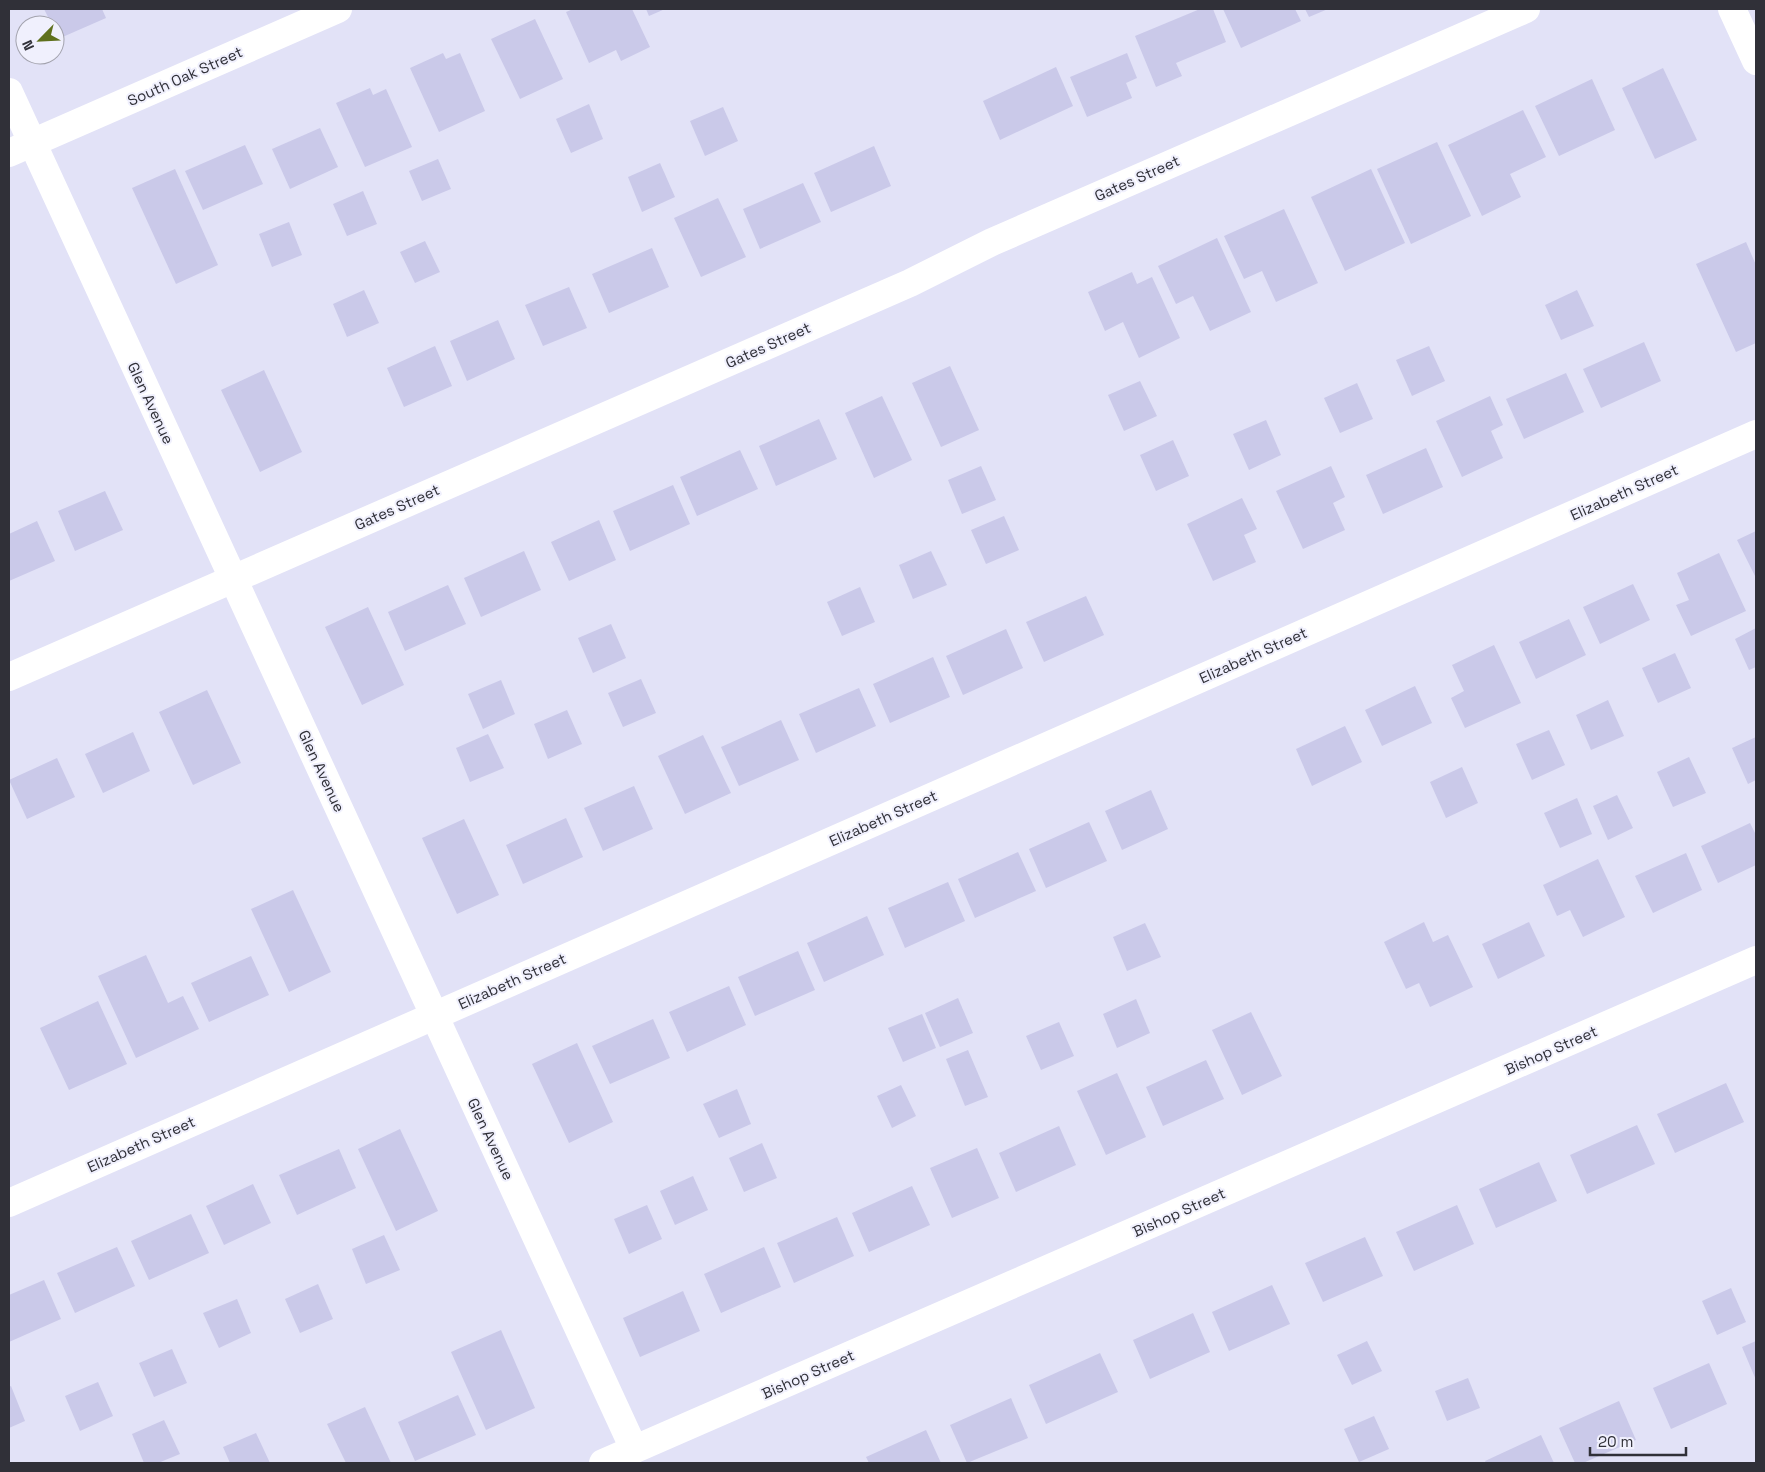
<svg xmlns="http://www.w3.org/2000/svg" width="1765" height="1472" font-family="'Space Grotesk',sans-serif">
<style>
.building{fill:#cac9e9}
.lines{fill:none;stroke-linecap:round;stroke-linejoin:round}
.minor{stroke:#fff;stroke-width:28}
.labels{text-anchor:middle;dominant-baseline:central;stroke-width:4;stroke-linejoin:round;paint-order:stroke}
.street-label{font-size:15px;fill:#303038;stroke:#f0f0fd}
</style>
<rect width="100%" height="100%" fill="#e2e2f7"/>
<!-- building -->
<g class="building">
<polygon points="44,9 102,9 106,18 58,39 55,25 52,25"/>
<polygon points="573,9 632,9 650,47 621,61 616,50 589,63 566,12"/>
<polygon points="646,9 665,9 649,16"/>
<polygon points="1200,9 1213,9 1226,42 1176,63 1182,76 1156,87 1135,36"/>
<polygon points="1223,9 1295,9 1301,21 1241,48"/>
<polygon points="1305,9 1328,9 1309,17"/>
<polygon points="535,19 563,79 520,99 491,39"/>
<polygon points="443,53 446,59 460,53 485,111 439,132 410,68"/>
<polygon points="1127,53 1137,78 1126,83 1132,98 1087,117 1070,77"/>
<polygon points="1056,67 1073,106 1000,140 983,101"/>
<polygon points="1663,68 1697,140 1655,159 1622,88"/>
<polygon points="1592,79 1615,130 1559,156 1535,106"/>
<polygon points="370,88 373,95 386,89 412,147 365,167 336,103"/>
<polygon points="589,104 603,139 571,153 556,119"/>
<polygon points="723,107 738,141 705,156 690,121"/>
<polygon points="1523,110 1546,157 1510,174 1521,197 1482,216 1448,145"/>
<polygon points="320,128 338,167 290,189 272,149"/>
<polygon points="1437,142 1471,216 1411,244 1377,169"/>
<polygon points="245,145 263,184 203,210 185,171"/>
<polygon points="874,146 891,186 831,212 814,173"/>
<polygon points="438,159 451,189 422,201 409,171"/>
<polygon points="660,163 675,197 642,212 628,177"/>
<polygon points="175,169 218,265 176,284 132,188"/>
<polygon points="1371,169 1405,243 1345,271 1311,197"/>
<polygon points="803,183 821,222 760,249 743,209"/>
<polygon points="363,191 377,224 347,236 333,204"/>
<polygon points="718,198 746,257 701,277 674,218"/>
<polygon points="1284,209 1318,283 1276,302 1262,271 1244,279 1224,236"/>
<polygon points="289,222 302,255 272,267 259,234"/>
<polygon points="1217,238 1251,312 1210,331 1193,296 1176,304 1158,266"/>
<polygon points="425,241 440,272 415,283 400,252"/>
<polygon points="1746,242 1756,265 1756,343 1736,352 1696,264"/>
<polygon points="652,248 669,287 609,313 592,274"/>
<polygon points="1132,272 1137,284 1152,277 1180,338 1139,358 1123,322 1105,331 1088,292"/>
<polygon points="569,287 587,328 543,346 525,305"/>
<polygon points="364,290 379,323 347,337 333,304"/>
<polygon points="1577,290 1594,326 1561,340 1545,305"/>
<polygon points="498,320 515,359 467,381 450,341"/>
<polygon points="1644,342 1661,381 1601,408 1583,369"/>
<polygon points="435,346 452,386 404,407 387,368"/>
<polygon points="1429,346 1445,381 1412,396 1396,360"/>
<polygon points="950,366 979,430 941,447 912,383"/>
<polygon points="264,370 302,452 260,472 221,390"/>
<polygon points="1566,373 1584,412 1524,439 1506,399"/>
<polygon points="1140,381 1157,416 1124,431 1108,395"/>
<polygon points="1357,383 1373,419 1340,433 1324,398"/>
<polygon points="882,396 912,460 874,478 845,413"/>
<polygon points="1490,396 1503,425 1491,431 1503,458 1462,477 1436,421"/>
<polygon points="819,419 837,459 776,486 759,446"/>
<polygon points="1266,420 1281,455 1249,470 1233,434"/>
<polygon points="1173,440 1189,476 1156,491 1140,455"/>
<polygon points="1426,448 1443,487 1383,514 1366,475"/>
<polygon points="740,450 758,489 697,516 680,477"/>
<polygon points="981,466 996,500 962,514 948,480"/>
<polygon points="1331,466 1345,497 1333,503 1345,530 1303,549 1276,491"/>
<polygon points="673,485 690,524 630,551 613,511"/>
<polygon points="105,491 123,530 75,551 58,511"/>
<polygon points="1242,498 1257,529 1244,535 1256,562 1213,581 1187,524"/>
<polygon points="1004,516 1019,550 986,564 971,530"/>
<polygon points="599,520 616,560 569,581 551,542"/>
<polygon points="37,521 55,561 9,581 9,534"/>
<polygon points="1756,531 1756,575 1755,576 1737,540"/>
<polygon points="524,551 541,590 481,617 464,578"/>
<polygon points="931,551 947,585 913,599 899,565"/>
<polygon points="1719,553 1746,611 1691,636 1676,605 1689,600 1677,573"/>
<polygon points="1633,584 1650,620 1600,644 1583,607"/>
<polygon points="448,585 466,624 405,651 388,612"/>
<polygon points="860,587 875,622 842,636 827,602"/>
<polygon points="1086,596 1104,635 1044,662 1026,622"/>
<polygon points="368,607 404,685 362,705 325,627"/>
<polygon points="1569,619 1586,655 1536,679 1519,642"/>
<polygon points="611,624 626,658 593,673 578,638"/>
<polygon points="1756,628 1756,667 1749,670 1735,639"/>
<polygon points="1006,629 1023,668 963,695 946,656"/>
<polygon points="1494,645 1521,703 1465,728 1451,698 1464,691 1452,665"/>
<polygon points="1675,653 1691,688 1658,703 1642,668"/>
<polygon points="933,657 950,697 890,723 873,684"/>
<polygon points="641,679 656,713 623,727 608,693"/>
<polygon points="501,680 515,714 483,729 468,694"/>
<polygon points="1415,686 1432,723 1382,746 1365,710"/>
<polygon points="859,688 876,726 816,753 799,714"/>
<polygon points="207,690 241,763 193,785 159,712"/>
<polygon points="1608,700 1624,736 1591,750 1576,715"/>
<polygon points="567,710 582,744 548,759 534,724"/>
<polygon points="781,720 799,760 739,786 721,747"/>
<polygon points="1345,726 1362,762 1312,786 1296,749"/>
<polygon points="1549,730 1565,765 1532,780 1516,744"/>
<polygon points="133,732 150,771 103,793 85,754"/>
<polygon points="488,734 504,768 470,782 456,748"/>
<polygon points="703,735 731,793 685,814 658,756"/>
<polygon points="1756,737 1756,780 1748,784 1732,748"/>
<polygon points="1689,757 1706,793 1673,807 1657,772"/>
<polygon points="57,758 75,797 27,819 9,780"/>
<polygon points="1462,767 1478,803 1446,818 1430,782"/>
<polygon points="634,786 653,829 603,851 584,808"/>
<polygon points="1151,790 1168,829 1122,850 1105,811"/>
<polygon points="1617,795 1633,828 1608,840 1593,806"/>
<polygon points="1577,798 1592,834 1560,848 1544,813"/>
<polygon points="566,818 583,857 523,884 506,845"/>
<polygon points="464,819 499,895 457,914 422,838"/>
<polygon points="1089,822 1107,861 1046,888 1029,849"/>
<polygon points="1750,823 1756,835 1756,865 1718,883 1701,846"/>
<polygon points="1018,852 1036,891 975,918 958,879"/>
<polygon points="1686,853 1702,890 1653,913 1635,876"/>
<polygon points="1598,859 1625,917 1583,937 1570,910 1557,916 1543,885"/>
<polygon points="948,882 965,921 905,948 888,908"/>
<polygon points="293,890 331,972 289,992 251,909"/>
<polygon points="867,916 884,955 824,982 807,943"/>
<polygon points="1424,922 1433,942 1448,935 1473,987 1430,1007 1419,983 1406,989 1384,942"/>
<polygon points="1529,922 1545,956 1498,979 1482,944"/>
<polygon points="1145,923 1161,957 1127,971 1113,937"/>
<polygon points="798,951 815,990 755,1016 738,977"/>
<polygon points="146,955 168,1003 183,996 199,1029 136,1058 98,976"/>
<polygon points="251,956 269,995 209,1022 191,983"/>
<polygon points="729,986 746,1025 687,1052 669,1012"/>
<polygon points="958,998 973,1033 940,1047 925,1013"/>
<polygon points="1136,999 1150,1033 1117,1048 1103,1014"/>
<polygon points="98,1001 127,1064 69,1090 40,1028"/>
<polygon points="1251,1012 1282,1076 1242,1095 1212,1030"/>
<polygon points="922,1014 936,1048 903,1062 888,1028"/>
<polygon points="653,1019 670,1058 610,1084 592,1046"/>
<polygon points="1059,1022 1074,1056 1041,1070 1026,1036"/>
<polygon points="577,1043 613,1122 569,1143 532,1064"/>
<polygon points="968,1050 988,1097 965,1106 946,1059"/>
<polygon points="1206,1060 1224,1099 1163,1126 1146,1087"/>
<polygon points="1117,1073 1146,1137 1106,1155 1077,1091"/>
<polygon points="1726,1083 1744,1122 1675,1153 1657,1114"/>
<polygon points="901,1085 916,1116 892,1128 877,1096"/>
<polygon points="737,1089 751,1124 719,1138 703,1104"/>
<polygon points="1637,1125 1655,1164 1587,1194 1570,1155"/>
<polygon points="1059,1126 1076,1165 1016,1192 999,1153"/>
<polygon points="400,1129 438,1211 396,1231 358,1149"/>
<polygon points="762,1143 777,1178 744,1192 729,1158"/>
<polygon points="977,1148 999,1198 952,1218 930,1168"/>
<polygon points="339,1149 356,1188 297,1215 279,1175"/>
<polygon points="1539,1162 1557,1201 1496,1228 1479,1189"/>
<polygon points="693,1176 708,1210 675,1225 660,1191"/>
<polygon points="253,1184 271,1223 224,1245 206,1206"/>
<polygon points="912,1186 930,1225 869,1252 852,1213"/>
<polygon points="647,1205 662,1239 629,1254 614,1219"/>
<polygon points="1457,1205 1474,1244 1414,1271 1396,1232"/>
<polygon points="191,1214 209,1253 149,1280 131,1241"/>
<polygon points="837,1217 854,1256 794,1283 777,1243"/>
<polygon points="384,1235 400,1270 366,1284 352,1249"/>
<polygon points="1365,1237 1383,1276 1323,1302 1305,1263"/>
<polygon points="117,1247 135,1286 75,1313 57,1273"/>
<polygon points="764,1247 781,1287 721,1313 704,1274"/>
<polygon points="44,1280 61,1319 9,1342 9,1295"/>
<polygon points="318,1284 333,1319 300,1333 285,1299"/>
<polygon points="1272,1285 1290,1324 1229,1351 1212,1312"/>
<polygon points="1731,1288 1746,1322 1717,1335 1702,1301"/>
<polygon points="683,1291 700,1331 640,1357 623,1318"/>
<polygon points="237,1299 251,1333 219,1348 203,1313"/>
<polygon points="1193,1313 1210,1352 1150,1379 1133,1340"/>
<polygon points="501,1330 535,1408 486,1430 451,1352"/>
<polygon points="1367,1341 1382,1371 1352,1385 1337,1355"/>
<polygon points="1756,1341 1756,1380 1742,1347"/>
<polygon points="172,1349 187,1383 154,1397 139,1363"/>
<polygon points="1100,1353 1118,1392 1046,1424 1029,1385"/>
<polygon points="1709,1363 1727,1404 1671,1429 1653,1388"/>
<polygon points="1468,1378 1480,1408 1447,1421 1435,1391"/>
<polygon points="98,1382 113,1416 80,1431 65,1396"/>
<polygon points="11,1386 25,1421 9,1428 9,1387"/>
<polygon points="458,1395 476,1435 415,1461 398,1422"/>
<polygon points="1011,1398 1028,1438 967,1463 950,1425"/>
<polygon points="1619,1401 1636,1440 1583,1463 1575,1463 1559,1428"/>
<polygon points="365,1407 391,1463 346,1463 327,1424"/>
<polygon points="1374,1416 1389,1449 1359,1462 1344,1429"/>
<polygon points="164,1420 180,1454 158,1463 144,1463 132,1434"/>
<polygon points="926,1430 941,1463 869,1463 866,1457"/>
<polygon points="256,1433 270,1463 230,1463 223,1447"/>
<polygon points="1541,1435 1554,1463 1486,1463 1485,1461"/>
</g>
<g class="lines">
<!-- minor -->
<g class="minor">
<polyline points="1732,9 1756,61"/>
<polyline points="9,92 634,1449"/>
<polyline points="9,153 338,9"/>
<polyline points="9,677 910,283 992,242 1526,9"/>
<polyline points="9,1203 1756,434"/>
<polyline points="603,1463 1756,960"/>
</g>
</g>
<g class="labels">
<!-- street labels -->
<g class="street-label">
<text transform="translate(185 76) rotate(-24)">South Oak Street</text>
<text transform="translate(1137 178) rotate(-24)">Gates Street</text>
<text transform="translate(768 345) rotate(-24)">Gates Street</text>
<text transform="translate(151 403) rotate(65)">Glen Avenue</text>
<text transform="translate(1624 492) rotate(-24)">Elizabeth Street</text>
<text transform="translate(397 507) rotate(-24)">Gates Street</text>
<text transform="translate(1253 655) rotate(-24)">Elizabeth Street</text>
<text transform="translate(322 771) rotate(65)">Glen Avenue</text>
<text transform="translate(883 818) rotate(-24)">Elizabeth Street</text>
<text transform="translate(512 981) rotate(-24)">Elizabeth Street</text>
<text transform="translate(1551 1050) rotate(-24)">Bishop Street</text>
<text transform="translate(491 1139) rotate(65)">Glen Avenue</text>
<text transform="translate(141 1144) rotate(-24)">Elizabeth Street</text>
<text transform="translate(1179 1212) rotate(-24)">Bishop Street</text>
<text transform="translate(808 1374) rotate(-24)">Bishop Street</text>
</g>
</g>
<!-- border -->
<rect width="1765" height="1472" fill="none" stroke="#303038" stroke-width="20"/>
<!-- north arrow -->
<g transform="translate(40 40) rotate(246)"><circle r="24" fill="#f0f0fd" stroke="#a3a3ae"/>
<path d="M0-4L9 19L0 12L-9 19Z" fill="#5f701d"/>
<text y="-8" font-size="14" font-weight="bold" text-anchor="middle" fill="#303038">N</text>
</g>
<!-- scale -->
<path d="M1590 1447v8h96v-8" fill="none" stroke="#303038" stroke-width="2.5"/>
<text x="1598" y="1447" font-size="15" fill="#303038" stroke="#f0f0fd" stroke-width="4" paint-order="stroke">20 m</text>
</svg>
